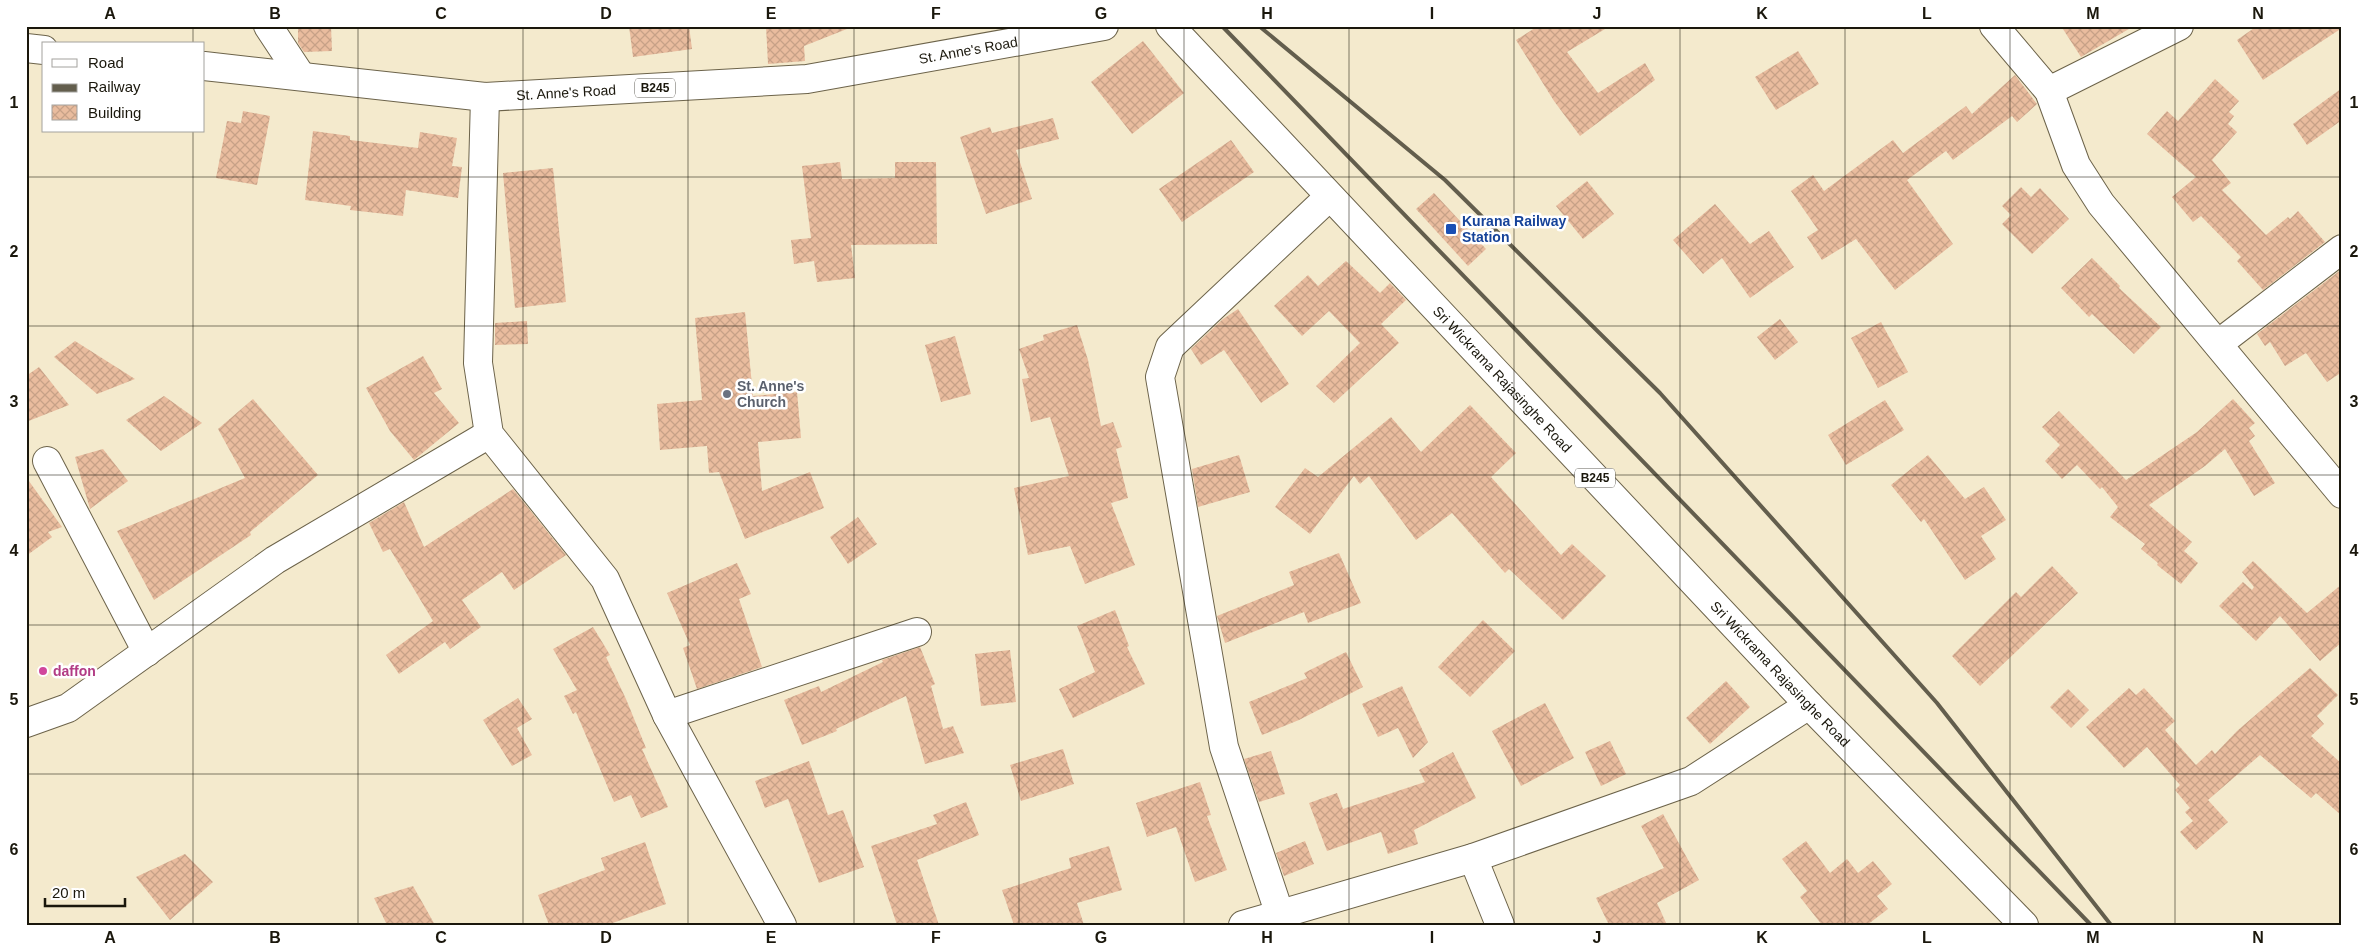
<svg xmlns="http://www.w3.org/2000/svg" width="2368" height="951" font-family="Arial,sans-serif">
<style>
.building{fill:url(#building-cross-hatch)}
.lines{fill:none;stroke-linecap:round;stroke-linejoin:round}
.minor-casing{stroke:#6c634a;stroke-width:30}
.tertiary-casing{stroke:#6c634a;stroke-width:30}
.primary-casing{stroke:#6c634a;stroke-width:30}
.minor{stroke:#fff;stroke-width:28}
.tertiary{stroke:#fff;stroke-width:28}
.primary{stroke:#fff;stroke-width:28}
.rail{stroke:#635e4d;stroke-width:4}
.grid{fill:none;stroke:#1a170c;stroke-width:1;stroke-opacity:0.55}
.transit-dot{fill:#1a4fb4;stroke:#fff;stroke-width:2}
.worship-dot{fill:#6b7280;stroke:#fff;stroke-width:2}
.hotel-dot{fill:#d1479c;stroke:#fff;stroke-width:2}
.labels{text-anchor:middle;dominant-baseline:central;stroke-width:5;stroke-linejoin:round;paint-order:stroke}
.shield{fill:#fff;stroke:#5f5d55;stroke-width:1}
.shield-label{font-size:12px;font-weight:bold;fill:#1a170c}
.street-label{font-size:14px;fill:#1a170c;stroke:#fff}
.transit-label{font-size:14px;font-weight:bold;fill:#164399;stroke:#fff;text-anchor:start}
.worship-label{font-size:14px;font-weight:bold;fill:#5b616d;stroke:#fff;text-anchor:start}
.hotel-label{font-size:14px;font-weight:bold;fill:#b23c85;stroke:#fff;text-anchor:start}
.neatline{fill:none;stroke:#1a170c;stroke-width:2}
.grid-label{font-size:16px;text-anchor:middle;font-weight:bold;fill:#1a170c}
</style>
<defs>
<pattern id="building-cross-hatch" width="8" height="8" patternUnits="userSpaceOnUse" patternTransform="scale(1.25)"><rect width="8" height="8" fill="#e9bc9e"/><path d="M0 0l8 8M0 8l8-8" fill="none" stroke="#c7a187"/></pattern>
</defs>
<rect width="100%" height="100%" fill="#f4eacd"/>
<!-- building -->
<g class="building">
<polygon points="298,26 331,26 332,51 304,52 298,43"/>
<polygon points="629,26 689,26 692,49 633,57"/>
<polygon points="766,26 852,26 852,27 804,46 805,61 768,64"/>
<polygon points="1538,26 1610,26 1567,52 1598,93 1645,63 1655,80 1580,136 1554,101 1516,40"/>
<polygon points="2061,26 2134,26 2081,57"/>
<polygon points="2257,26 2342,26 2342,28 2263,80 2237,40"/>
<polygon points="1143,41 1184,93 1132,134 1091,82"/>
<polygon points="1798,51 1819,84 1776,110 1755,77"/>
<polygon points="2015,75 2037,104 2017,122 2012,116 1953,160 1946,151 1907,180 1953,244 1895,290 1856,239 1822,260 1807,237 1818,230 1791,191 1813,175 1824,191 1893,140 1903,153 1966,106 1972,114"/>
<polygon points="2215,79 2239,101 2229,112 2234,116 2228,124 2237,132 2212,160 2231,183 2222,190 2266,235 2288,217 2290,219 2298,211 2325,242 2263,290 2237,261 2241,257 2201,216 2193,222 2172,197 2196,177 2147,134 2167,111 2178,121"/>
<polygon points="2342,88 2342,120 2307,145 2293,124"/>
<polygon points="243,111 270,116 257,185 216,178 227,121 241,123"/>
<polygon points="1053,118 1059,139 1016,150 1032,199 986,214 960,137 990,127 992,133"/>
<polygon points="313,131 350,136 350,140 418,148 420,132 457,138 452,166 462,167 458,198 406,190 403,216 350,210 351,206 305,200"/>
<polygon points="1231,140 1254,172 1182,222 1159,189"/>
<polygon points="840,162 842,179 895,178 895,162 936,162 937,244 851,245 855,278 817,282 814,261 794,264 791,240 811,238 802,166"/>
<polygon points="553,168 566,302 515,308 503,173"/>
<polygon points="1587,181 1614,214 1583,239 1556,206"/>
<polygon points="2021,187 2031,197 2040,188 2069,219 2032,254 2002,224 2011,215 2002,206"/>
<polygon points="1434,193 1486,249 1468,266 1416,209"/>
<polygon points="1715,204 1750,244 1769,231 1794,267 1750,298 1722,258 1703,274 1673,240"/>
<polygon points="2092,258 2120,286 2119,288 2161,327 2134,354 2092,314 2089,317 2061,288"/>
<polygon points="1346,261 1380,293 1390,283 1406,300 1381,324 1399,343 1334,403 1316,386 1360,343 1329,311 1302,336 1274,306 1308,275 1318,286"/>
<polygon points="2342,269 2342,372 2327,382 2306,353 2285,366 2270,342 2265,346 2257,334"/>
<polygon points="1238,309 1289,384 1261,403 1224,350 1201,365 1191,349 1223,319"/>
<polygon points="745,312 753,396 797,392 801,438 758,442 762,491 810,472 824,508 745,539 719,472 709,473 707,446 660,450 657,404 702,400 695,318"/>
<polygon points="1780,319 1798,342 1775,360 1757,337"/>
<polygon points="527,321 528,344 495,345 495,323"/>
<polygon points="1881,322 1908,372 1878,388 1851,338"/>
<polygon points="1077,325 1088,360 1101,426 1113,422 1122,447 1116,449 1128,498 1111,503 1135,565 1085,584 1070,546 1028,555 1014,488 1069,476 1050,417 1031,422 1022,379 1029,378 1019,349 1044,340 1043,335"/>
<polygon points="955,336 971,394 941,402 925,345"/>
<polygon points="75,341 135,379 97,394 54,357"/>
<polygon points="423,356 442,389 434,393 459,423 414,460 390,431 366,388"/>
<polygon points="39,367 69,405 26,422 26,376"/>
<polygon points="164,396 202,423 161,451 126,420"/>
<polygon points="253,399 318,475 250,532 251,535 154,600 117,531 245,478 218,429"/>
<polygon points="2233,399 2255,423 2249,428 2255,436 2249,441 2275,483 2254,496 2225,449 2205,466 2149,505 2192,542 2184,551 2198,563 2181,584 2157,565 2158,563 2141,549 2145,544 2110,517 2118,507 2102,487 2100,489 2077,465 2062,479 2045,461 2060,445 2042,427 2059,411 2126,480 2197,432"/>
<polygon points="1885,400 1904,430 1846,465 1828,435"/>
<polygon points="1470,405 1516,453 1491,477 1561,555 1572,544 1606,576 1563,620 1509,569 1505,573 1452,513 1416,540 1369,476 1360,484 1354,476 1310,534 1275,507 1305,468 1318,477 1391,417 1421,452"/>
<polygon points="103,449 128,481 90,509 75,457"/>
<polygon points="1239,455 1250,492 1198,507 1192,469"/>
<polygon points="1928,455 1965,499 1984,487 2006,520 1981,536 1996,559 1965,580 1924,519 1921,522 1891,485"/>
<polygon points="26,477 62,527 48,532 52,537 26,556"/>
<polygon points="513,489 566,555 514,590 502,572 462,600 481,627 450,649 445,642 399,674 386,655 433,621 390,549 383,552 369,523 404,502 424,547"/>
<polygon points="858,517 877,544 848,564 830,537"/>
<polygon points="1339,553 1361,603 1308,623 1304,612 1225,643 1217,616 1294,585 1289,572"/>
<polygon points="2253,561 2307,613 2342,584 2342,642 2320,661 2280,616 2256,641 2219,606 2243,582 2252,590 2254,587 2242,572"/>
<polygon points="737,563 751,594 739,599 762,667 697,689 683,648 690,645 667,593"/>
<polygon points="2052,566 2078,593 1980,686 1952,656 2016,592 2021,597"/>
<polygon points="1115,610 1129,646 1127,647 1145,684 1073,718 1059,689 1095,672 1077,626"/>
<polygon points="1483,620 1515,651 1470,697 1438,667"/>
<polygon points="593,627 610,655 606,657 626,699 646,748 642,749 668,807 641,818 631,795 614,802 576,712 573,714 564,696 577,690 553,649"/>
<polygon points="920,647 935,684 931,686 943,729 953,726 964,753 925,764 906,696 836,729 837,731 802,745 784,700 819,686 821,692 883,662 882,660"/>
<polygon points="1010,650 1016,702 981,706 975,654"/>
<polygon points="1346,652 1363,687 1299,720 1262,735 1249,702 1307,678 1304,673"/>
<polygon points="2310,668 2338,695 2317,716 2324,724 2311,736 2342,764 2342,816 2316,793 2311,798 2260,755 2208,800 2228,822 2196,850 2180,832 2193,821 2185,812 2190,808 2175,790 2180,785 2147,747 2124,768 2086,727 2129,688 2136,695 2144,688 2175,721 2165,730 2196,765 2212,750 2215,754 2237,731"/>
<polygon points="1726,681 1750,707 1710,744 1686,718"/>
<polygon points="1402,686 1428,742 1413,758 1398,728 1378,737 1362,704"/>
<polygon points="2068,689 2089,710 2071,728 2050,707"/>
<polygon points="518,698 532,719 517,728 532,755 512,766 483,720"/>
<polygon points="1545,703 1574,758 1521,786 1492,731"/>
<polygon points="1610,741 1626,774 1601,786 1585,752"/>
<polygon points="1063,749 1074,784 1021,801 1010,765"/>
<polygon points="1271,751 1285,794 1259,802 1244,759"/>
<polygon points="1453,752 1476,798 1414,830 1418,844 1388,854 1381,832 1327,851 1309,803 1337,793 1343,809 1425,782 1419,770"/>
<polygon points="809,761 828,815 843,810 864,867 819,883 788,799 765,808 755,781"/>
<polygon points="1200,782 1211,815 1207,816 1227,870 1195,882 1176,827 1147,837 1136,803"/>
<polygon points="966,802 979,835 917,860 939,925 897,925 871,846 937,824 933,815"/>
<polygon points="1663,814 1699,880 1657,903 1667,925 1609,925 1596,898 1664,868 1641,826"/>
<polygon points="1305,841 1314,864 1284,876 1276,853"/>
<polygon points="1806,841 1830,873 1847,859 1858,873 1873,861 1892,884 1877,896 1888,909 1867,925 1822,925 1800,897 1807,891 1782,859"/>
<polygon points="645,842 666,904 607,925 549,925 538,895 605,870 601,858"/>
<polygon points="1109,846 1122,890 1077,903 1084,925 1014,925 1002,890 1071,868 1069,858"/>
<polygon points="185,854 213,882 170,920 136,877"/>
<polygon points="413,886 435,925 387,925 374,898"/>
</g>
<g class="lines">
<defs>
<g id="minor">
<polyline points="268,26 301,76"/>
<polyline points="2049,91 2179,26"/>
<polyline points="485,97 478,363 489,434 605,579 667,715 782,925"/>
<polyline points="2218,344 2342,249"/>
<polyline points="47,461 147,652"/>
<polyline points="667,715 917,632"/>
<polyline points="26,723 68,708 275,560 489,434"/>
<polyline points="1473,858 1500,925"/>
<polyline points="1280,915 1224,747 1160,377 1170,347 1329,197"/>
</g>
<g id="tertiary">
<polyline points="1994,26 2049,91 2076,165 2101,204 2342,494"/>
<polyline points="1243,925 1473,858 1691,781 1809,705"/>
</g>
<g id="primary">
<path id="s1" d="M1170,26L1809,705L2024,925"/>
<polyline points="26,48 44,50"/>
<path id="s2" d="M204,66L485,97L807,79L1104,26"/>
</g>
</defs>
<!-- minor casing -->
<use href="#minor" class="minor-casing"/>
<!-- tertiary casing -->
<use href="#tertiary" class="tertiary-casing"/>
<!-- primary casing -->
<use href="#primary" class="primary-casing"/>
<!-- minor -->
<use href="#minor" class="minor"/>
<!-- tertiary -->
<use href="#tertiary" class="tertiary"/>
<!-- primary -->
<use href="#primary" class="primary"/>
<!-- rail -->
<g class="rail">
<polyline points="1222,26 2091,925"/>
<polyline points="1259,26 1445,180 1660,393 1937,703 2111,925"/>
</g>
</g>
<!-- grid -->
<path class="grid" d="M193,26V44M358,26V925M523,26V925M688,26V925M854,26V925M1019,26V925M1184,26V925M1349,26V925M1514,26V925M1680,26V925M1845,26V925M2010,26V925M2175,26V925M193,131V925M26,177H2342M26,326H2342M26,475H2342M26,625H2342M26,774H2342"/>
<!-- markers -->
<rect class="transit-dot" x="1445" y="223" width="12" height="12" rx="2.5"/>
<circle class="worship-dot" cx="727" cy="394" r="5"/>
<circle class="hotel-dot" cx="43" cy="671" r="5"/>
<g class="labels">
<!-- shield labels -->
<g class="shield">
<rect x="635" y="78.5" width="40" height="19" rx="4"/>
<rect x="1575" y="468.5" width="40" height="19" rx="4"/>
</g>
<g class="shield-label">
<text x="655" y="88">B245</text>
<text x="1595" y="478">B245</text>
</g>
<!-- street labels -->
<g class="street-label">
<text stroke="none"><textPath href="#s2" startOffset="769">St. Anne's Road</textPath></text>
<text stroke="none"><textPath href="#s2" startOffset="364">St. Anne's Road</textPath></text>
<text stroke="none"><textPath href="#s1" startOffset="485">Sri Wickrama Rajasinghe Road</textPath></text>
<text stroke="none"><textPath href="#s1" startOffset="890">Sri Wickrama Rajasinghe Road</textPath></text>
</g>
<!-- transit labels -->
<g class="transit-label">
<text x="1462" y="221">Kurana Railway<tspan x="1462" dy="16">Station</tspan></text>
</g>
<!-- worship labels -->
<g class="worship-label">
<text x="737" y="386">St. Anne's<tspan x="737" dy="16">Church</tspan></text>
</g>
<!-- hotel labels -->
<g class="hotel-label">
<text x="53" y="671">daffon</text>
</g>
</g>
<!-- border -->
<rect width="2368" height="951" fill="none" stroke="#ffffff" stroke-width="55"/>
<!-- legend -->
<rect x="42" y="42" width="162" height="90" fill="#ffffff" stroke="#a3a29e"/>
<rect x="52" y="59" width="25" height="8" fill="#ffffff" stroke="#a3a29e"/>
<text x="88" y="68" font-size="15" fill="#1a170c">Road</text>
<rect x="52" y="84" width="25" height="8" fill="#635e4d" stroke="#a3a29e"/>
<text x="88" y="92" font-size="15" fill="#1a170c">Railway</text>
<rect x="52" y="105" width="25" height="15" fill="url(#building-cross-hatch)" stroke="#a3a29e"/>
<text x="88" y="118" font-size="15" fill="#1a170c">Building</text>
<!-- scale -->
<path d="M45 898v8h80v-8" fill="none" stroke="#1a170c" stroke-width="2.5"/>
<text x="52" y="898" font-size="15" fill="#1a170c" stroke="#ffffff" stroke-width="4" paint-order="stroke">20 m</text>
<rect x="28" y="28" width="2312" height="896" class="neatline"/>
<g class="grid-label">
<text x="110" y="19">A</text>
<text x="275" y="19">B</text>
<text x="441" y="19">C</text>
<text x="606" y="19">D</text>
<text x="771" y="19">E</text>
<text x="936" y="19">F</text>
<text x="1101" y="19">G</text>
<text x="1267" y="19">H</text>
<text x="1432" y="19">I</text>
<text x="1597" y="19">J</text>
<text x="1762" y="19">K</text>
<text x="1927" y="19">L</text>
<text x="2093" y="19">M</text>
<text x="2258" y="19">N</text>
<text x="14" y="108">1</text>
<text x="2354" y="108">1</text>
<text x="14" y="257">2</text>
<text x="2354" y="257">2</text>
<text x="14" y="407">3</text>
<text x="2354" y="407">3</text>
<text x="14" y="556">4</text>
<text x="2354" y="556">4</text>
<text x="14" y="705">5</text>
<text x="2354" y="705">5</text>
<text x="14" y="855">6</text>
<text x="2354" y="855">6</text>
<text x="110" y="943">A</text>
<text x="275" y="943">B</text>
<text x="441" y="943">C</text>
<text x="606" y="943">D</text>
<text x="771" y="943">E</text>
<text x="936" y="943">F</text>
<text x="1101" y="943">G</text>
<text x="1267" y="943">H</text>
<text x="1432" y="943">I</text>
<text x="1597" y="943">J</text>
<text x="1762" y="943">K</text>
<text x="1927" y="943">L</text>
<text x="2093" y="943">M</text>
<text x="2258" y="943">N</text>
</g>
</svg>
